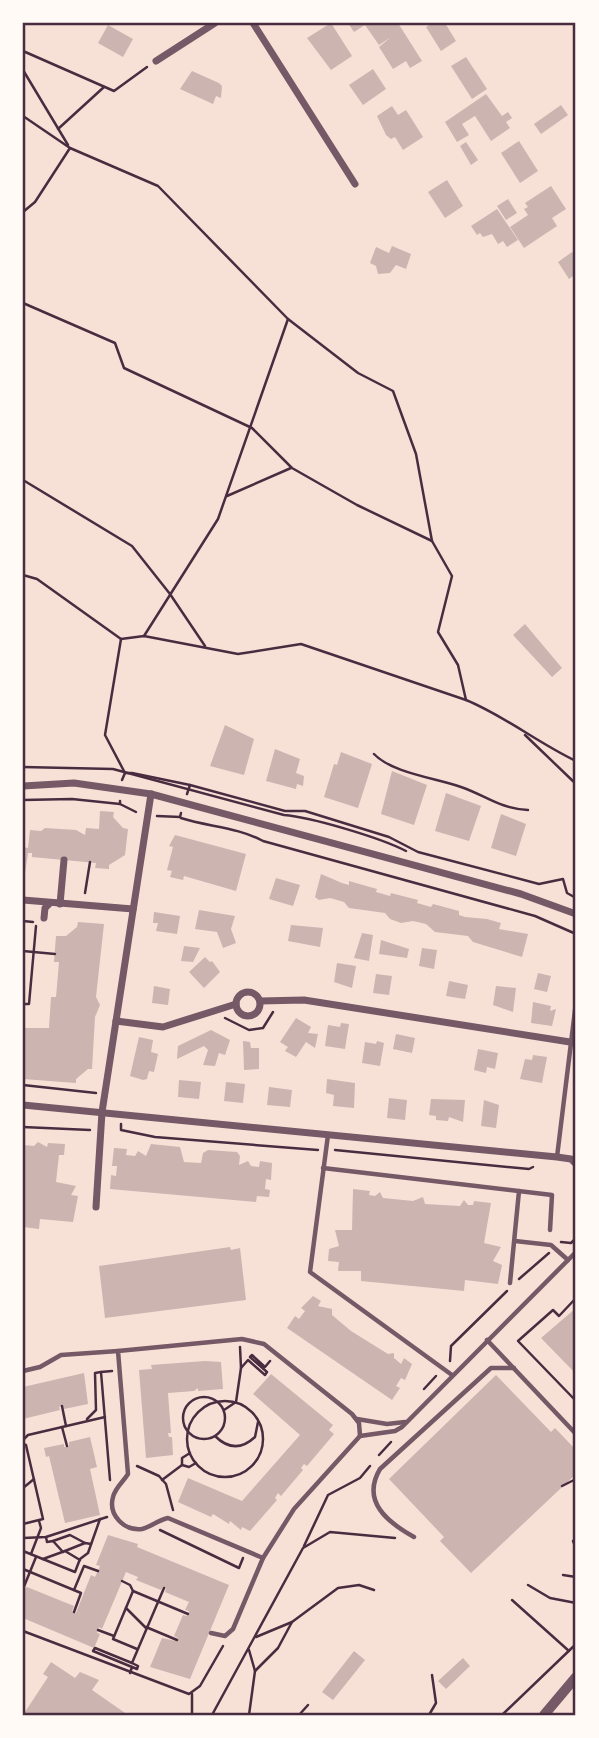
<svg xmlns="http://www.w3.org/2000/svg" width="599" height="1738" font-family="'Noto Sans',sans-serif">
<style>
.building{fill:#ccb4b1}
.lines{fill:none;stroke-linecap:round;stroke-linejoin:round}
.path{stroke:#4a2c40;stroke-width:2.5}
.service{stroke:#755966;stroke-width:4.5}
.minor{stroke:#755966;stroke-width:7}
.tertiary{stroke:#755966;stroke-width:10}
.neatline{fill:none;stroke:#4a2c40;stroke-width:2.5}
</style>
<rect width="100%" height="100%" fill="#f7e1d7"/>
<!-- building -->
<g class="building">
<polygon points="331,23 352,56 331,70 307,38"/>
<polygon points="348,23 398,23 422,61 410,68 406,61 393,69 379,47 391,37 379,45 365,25 354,32"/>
<polygon points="432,23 445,23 456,41 441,51 426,27"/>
<polygon points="108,25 133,39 123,57 98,43"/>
<polygon points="466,57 487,89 472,99 451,66"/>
<polygon points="373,69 386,89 363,105 349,85"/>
<polygon points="192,71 219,83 222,86 221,98 216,96 213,104 180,89"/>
<polygon points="486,94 502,116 508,112 512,118 506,122 510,128 491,141 475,116 462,124 469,135 457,142 445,122"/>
<polygon points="561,105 568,115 541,134 534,124"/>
<polygon points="392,106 398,115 406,110 423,137 403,150 395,137 391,139 386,135 377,116"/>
<polygon points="519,141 538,171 520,183 501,153"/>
<polygon points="466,142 478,160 471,165 460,146"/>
<polygon points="447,180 463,206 445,218 428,192"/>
<polygon points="551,186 566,209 552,218 557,226 524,248 510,227 528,215 524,209 528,207 525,203"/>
<polygon points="508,199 517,213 506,220 497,206"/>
<polygon points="497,209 518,240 507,247 503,241 498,244 492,234 483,237 480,233 477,235 471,226"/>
<polygon points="392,246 411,254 406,269 396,265 390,273 378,274 376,266 370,263 376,247 389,253"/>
<polygon points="572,252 576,255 576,274 569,279 558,262"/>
<polygon points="525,624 562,668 552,677 513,635"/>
<polygon points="225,725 254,739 244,775 210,766"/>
<polygon points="275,749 300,759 296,773 304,776 303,786 297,784 296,789 266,781"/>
<polygon points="341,752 372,764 358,808 324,797 334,764 337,765"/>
<polygon points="392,771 427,785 414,825 381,814"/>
<polygon points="446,793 481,806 469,841 435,831"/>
<polygon points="100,811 114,812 113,817 123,828 128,829 125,855 109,865 109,869 95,868 96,863 32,857 32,853 28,853 23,887 23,847 28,848 30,830 41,831 45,828 76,830 85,835 86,828 99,829"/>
<polygon points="501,814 526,824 516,856 491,848"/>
<polygon points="175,835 246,854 236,891 184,876 183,880 170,877 172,871 167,870 173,847 169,846"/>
<polygon points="321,874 342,883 349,885 349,881 377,889 376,892 390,896 391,893 418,900 417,903 431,907 433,904 459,911 459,915 465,917 487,919 501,923 499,929 528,934 522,957 473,942 468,936 435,932 426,924 413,921 401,923 390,919 385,913 349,908 344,902 330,898 319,900 315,897"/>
<polygon points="276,878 300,885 293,906 269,899"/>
<polygon points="199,910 235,916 231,929 236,943 223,948 217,932 195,929"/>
<polygon points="154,912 180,916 177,934 156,931 158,923 153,923"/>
<polygon points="78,922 104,924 96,997 100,1005 95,1017 92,1069 88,1069 76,1079 76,1083 23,1079 23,1028 49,1028 51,997 56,997 59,962 54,962 56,936 66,936 77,927"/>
<polygon points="291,925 323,928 320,947 288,941"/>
<polygon points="362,933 373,935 369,961 354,958"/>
<polygon points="381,940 409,949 407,958 379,954"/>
<polygon points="184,946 200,948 193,962 181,961"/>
<polygon points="422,948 437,950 434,969 419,966"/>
<polygon points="205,957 210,962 212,961 220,972 204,988 189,972"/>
<polygon points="337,963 356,966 352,988 334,982"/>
<polygon points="538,973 551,976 547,992 534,989"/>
<polygon points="376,974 392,976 389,995 373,993"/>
<polygon points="449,981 468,985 465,999 446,996"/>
<polygon points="154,986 170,989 168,1005 152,1003"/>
<polygon points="496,986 516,988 513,1012 493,1005"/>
<polygon points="533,1002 551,1006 550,1011 556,1009 552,1026 531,1023"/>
<polygon points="296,1018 311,1027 308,1033 318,1034 315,1048 306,1042 296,1057 285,1051 288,1047 280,1042"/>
<polygon points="341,1023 349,1024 345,1049 325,1046 328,1025 340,1027"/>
<polygon points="211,1030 230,1040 225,1055 219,1053 215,1066 203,1065 208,1050 204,1046 177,1059 178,1046"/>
<polygon points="396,1034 415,1038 412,1053 393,1049"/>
<polygon points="139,1037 153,1040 151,1052 158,1054 154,1072 149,1071 147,1079 143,1080 130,1076"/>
<polygon points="243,1041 250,1042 251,1048 259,1048 259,1069 244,1070"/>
<polygon points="377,1041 384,1043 380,1066 362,1063 365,1042 376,1044"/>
<polygon points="478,1049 498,1053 495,1069 487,1067 486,1073 474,1070"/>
<polygon points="533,1055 547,1057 542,1083 520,1079 525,1059 532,1060"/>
<polygon points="327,1079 355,1083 354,1108 333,1106 334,1095 326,1093"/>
<polygon points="179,1080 201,1082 199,1099 178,1097"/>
<polygon points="226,1082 245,1084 243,1103 224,1101"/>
<polygon points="269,1087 292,1090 290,1107 267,1105"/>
<polygon points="389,1098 407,1100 405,1120 387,1118"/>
<polygon points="431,1099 465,1100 463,1122 449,1117 448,1121 436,1120 436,1116 429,1115"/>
<polygon points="484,1100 499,1105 496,1128 481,1126"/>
<polygon points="38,1142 47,1147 48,1143 65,1144 64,1155 59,1155 56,1182 76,1186 71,1195 78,1196 73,1222 40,1219 39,1229 23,1227 23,1145 34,1146"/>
<polygon points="151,1144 180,1147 184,1162 201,1163 203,1153 208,1150 237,1152 240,1156 239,1165 248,1161 251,1166 259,1167 260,1161 272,1163 271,1180 266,1179 265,1189 270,1190 269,1197 257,1196 256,1202 110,1189 111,1175 116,1176 117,1166 112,1166 114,1148 127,1149 126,1155 135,1156 138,1151 146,1156"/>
<polygon points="353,1189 370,1191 369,1195 375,1196 380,1192 383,1198 413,1201 423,1197 425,1204 460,1206 464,1200 468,1205 473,1205 474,1201 491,1203 484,1243 501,1247 493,1261 502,1265 498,1284 465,1280 464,1291 361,1281 361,1271 338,1271 339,1262 328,1261 329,1249 339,1246 335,1230 352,1230"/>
<polygon points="230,1247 231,1250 240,1248 246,1300 105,1318 99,1266"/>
<polygon points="313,1296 321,1301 318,1306 332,1309 332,1315 351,1331 388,1354 394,1353 394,1358 401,1364 404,1358 412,1364 405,1380 401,1378 396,1386 400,1388 392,1400 287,1328 295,1316 299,1319 305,1311 301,1308"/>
<polygon points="576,1308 576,1374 541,1338"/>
<polygon points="205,1361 221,1362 223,1389 198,1391 198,1388 194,1391 168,1393 171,1433 168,1433 169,1437 172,1437 173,1455 146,1458 139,1370 152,1369 151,1365"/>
<polygon points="84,1373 88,1404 64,1409 63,1406 59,1407 60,1410 23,1419 23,1387"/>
<polygon points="271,1374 333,1425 329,1430 334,1434 307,1466 304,1464 301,1468 303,1470 281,1496 278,1493 275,1498 277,1500 250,1531 242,1527 241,1530 230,1521 229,1524 213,1514 211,1517 178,1502 188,1478 242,1501 300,1435 253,1394"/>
<polygon points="496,1375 551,1432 555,1428 576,1450 576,1474 471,1573 440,1541 444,1537 389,1479"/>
<polygon points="90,1437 97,1467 90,1469 100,1515 65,1523 49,1456 46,1457 44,1448 64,1444 64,1447 69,1446 69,1442"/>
<polygon points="108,1535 138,1544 137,1547 229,1585 190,1679 150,1667 162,1638 176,1641 178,1638 174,1636 183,1615 187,1616 189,1611 185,1610 189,1602 165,1592 166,1589 163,1587 161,1590 136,1580 138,1577 126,1572 102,1629 99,1627 97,1633 100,1634 94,1648 23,1618 23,1589 27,1587 74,1606 72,1611 76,1613 91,1575 95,1577 100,1566 96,1565"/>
<polygon points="354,1651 365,1660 333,1700 322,1692"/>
<polygon points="463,1658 470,1666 446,1689 438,1681"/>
<polygon points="51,1662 75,1678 80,1672 99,1680 92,1690 128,1715 23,1715 48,1677 43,1674"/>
</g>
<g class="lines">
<!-- path -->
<g class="path">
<polyline points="23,51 114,91 147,67"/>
<polyline points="23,70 68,145"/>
<polyline points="23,116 70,148 158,186 288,319 358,373 393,391 416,454 432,541 452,576 438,632 458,665 466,700"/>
<polyline points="58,129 104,87"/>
<polyline points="23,212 35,202 70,148"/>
<polyline points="23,303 115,343 124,368 252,428 292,468 357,505 432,541"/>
<polyline points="23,480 132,546 170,594 205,646"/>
<polyline points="227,496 291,468"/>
<path d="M23,575L37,579L121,639L144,636L238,654L301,644L466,700C505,716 538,743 576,761"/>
<polyline points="144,636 218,519 288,319"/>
<polyline points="121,639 105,735 125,773"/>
<polyline points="525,735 576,784"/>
<path d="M374,754C392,773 436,778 461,787C487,796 498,808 528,810"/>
<path d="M23,767L113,769L284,815C311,817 381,838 406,851"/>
<polyline points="122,780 125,773 132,773 190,785"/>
<polyline points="187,794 190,785 285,811 305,811 389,837 418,852 539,884 563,879 567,893 576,898"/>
<polyline points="23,800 72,799 120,804"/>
<polyline points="120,801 120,804 136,812"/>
<polyline points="157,816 180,817 181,813"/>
<path d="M181,818C209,827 237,827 263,841L535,916L576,934"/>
<polyline points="85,893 90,862"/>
<polyline points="23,921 33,922"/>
<polyline points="23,951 55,954"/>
<polyline points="23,1004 29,1004 36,926"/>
<polyline points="225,1018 249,1030 263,1028 273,1012"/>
<polyline points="23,1085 96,1093"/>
<polyline points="121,1124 121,1130 155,1137 318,1150"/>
<polyline points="23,1127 90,1130"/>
<polyline points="335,1150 529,1169 533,1167"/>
<polyline points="561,1242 571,1243 576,1238"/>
<polyline points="519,1279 549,1253"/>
<polyline points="576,1298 559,1316 553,1310 518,1341 576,1401"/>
<polyline points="450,1361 451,1346 507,1291"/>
<polyline points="241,1368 248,1360 265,1375 267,1372 250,1357 252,1355 265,1367 270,1361"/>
<polyline points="424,1389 436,1376"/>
<circle cx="204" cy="1418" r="21"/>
<circle cx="225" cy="1439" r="38"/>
<polyline points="62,1406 66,1426"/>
<polyline points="224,1410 236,1402 241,1368 240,1347"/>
<polyline points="87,1419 96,1410 95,1373 101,1372"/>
<polyline points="62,1427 67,1446"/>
<path d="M215,1436C228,1449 241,1450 255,1437L258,1422"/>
<polyline points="23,1440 28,1435 105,1417"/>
<polyline points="23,1444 26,1445 43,1519 23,1524"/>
<polyline points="379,1455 391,1442"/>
<polyline points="182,1465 182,1458 190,1453"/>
<polyline points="137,1466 159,1476 166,1484 173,1510"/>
<polyline points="110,1480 101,1372 112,1371"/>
<polyline points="162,1480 182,1465 189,1467 196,1463"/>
<polyline points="562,1486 576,1479"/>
<polyline points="23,1488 34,1479"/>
<polyline points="160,1530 239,1568 243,1558"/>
<polyline points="46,1537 47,1542 53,1541 63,1552"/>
<polyline points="23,1538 46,1537 107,1517"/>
<polyline points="53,1541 70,1535 85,1543"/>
<polyline points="573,1541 576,1548"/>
<polyline points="304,1546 328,1495 360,1478 370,1466"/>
<polyline points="23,1551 75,1572 80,1559 88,1553 100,1519"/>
<polyline points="65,1551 85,1543 91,1544"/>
<polyline points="31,1554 41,1528 39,1521"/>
<polyline points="43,1559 65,1551 80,1560"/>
<polyline points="23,1569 81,1593 74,1612"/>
<polyline points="563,1575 576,1577"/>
<polyline points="122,1581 130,1585 133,1591 188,1614"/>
<polyline points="528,1585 550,1598 576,1603"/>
<polyline points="23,1589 36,1557"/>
<polyline points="74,1590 84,1566 98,1571"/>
<polyline points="133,1591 113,1639 137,1649"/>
<polyline points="512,1600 569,1651"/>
<polyline points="126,1608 146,1628"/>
<polyline points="146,1627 177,1640"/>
<polyline points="98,1630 114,1636"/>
<polyline points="23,1631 189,1694 200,1686 223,1646"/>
<polyline points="256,1637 292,1622"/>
<polyline points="249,1650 255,1671"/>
<polyline points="132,1663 138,1666 137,1669 132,1667"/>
<polyline points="130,1673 132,1667 93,1651 95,1648 132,1663 164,1588"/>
<polyline points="192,1715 192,1694"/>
<polyline points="212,1715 303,1548 330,1532 395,1538"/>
<polyline points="249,1715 255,1671 278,1648 292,1622 338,1588 359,1585 374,1590"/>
<polyline points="299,1715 308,1705"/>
<polyline points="429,1715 436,1703 432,1675"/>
<polyline points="502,1715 576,1644"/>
</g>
<!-- service -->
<g class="service">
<polyline points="328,1135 310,1272 452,1375"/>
<polyline points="557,1157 576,1002"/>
<polyline points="323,1168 552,1195 550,1230"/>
<polyline points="515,1241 551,1245 568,1260"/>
<polyline points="510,1283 519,1191"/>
<path d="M242,1339L264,1344L352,1414L359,1423L360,1436L294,1509L263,1558L168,1518C158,1520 151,1527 142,1529C124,1531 108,1515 113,1497C115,1488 123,1482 128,1474L118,1351Z"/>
<polyline points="487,1340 576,1434"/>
<polyline points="23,1371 40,1367 61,1355 118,1351"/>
<polyline points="357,1419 387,1424 405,1422"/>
<polyline points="360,1436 395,1431 402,1427 576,1252"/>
<path d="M414,1537C387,1522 361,1501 380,1469L491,1368H514"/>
<polyline points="211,1633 225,1636 233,1629 263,1558"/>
</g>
<!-- minor -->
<g class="minor">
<polyline points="253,23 355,184"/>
<polyline points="156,61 215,23"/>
<polyline points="23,786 74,783 151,794 521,894 576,914"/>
<polyline points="23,900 133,909"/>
<polyline points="60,904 64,860"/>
<polyline points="44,918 45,908 50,903"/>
<circle cx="248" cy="1004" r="12"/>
<polyline points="260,1001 304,1000 570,1042"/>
<polyline points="116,1021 163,1027 236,1004"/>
<polyline points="23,1105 557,1157 571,1159 576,1164"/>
<polyline points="96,1207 102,1112 151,794"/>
</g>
<!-- tertiary -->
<polyline class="tertiary" points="544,1715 576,1677"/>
</g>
<!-- border -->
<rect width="599" height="1738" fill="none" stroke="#fffaf5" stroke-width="49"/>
<rect x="24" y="24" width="550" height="1690" class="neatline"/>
</svg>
